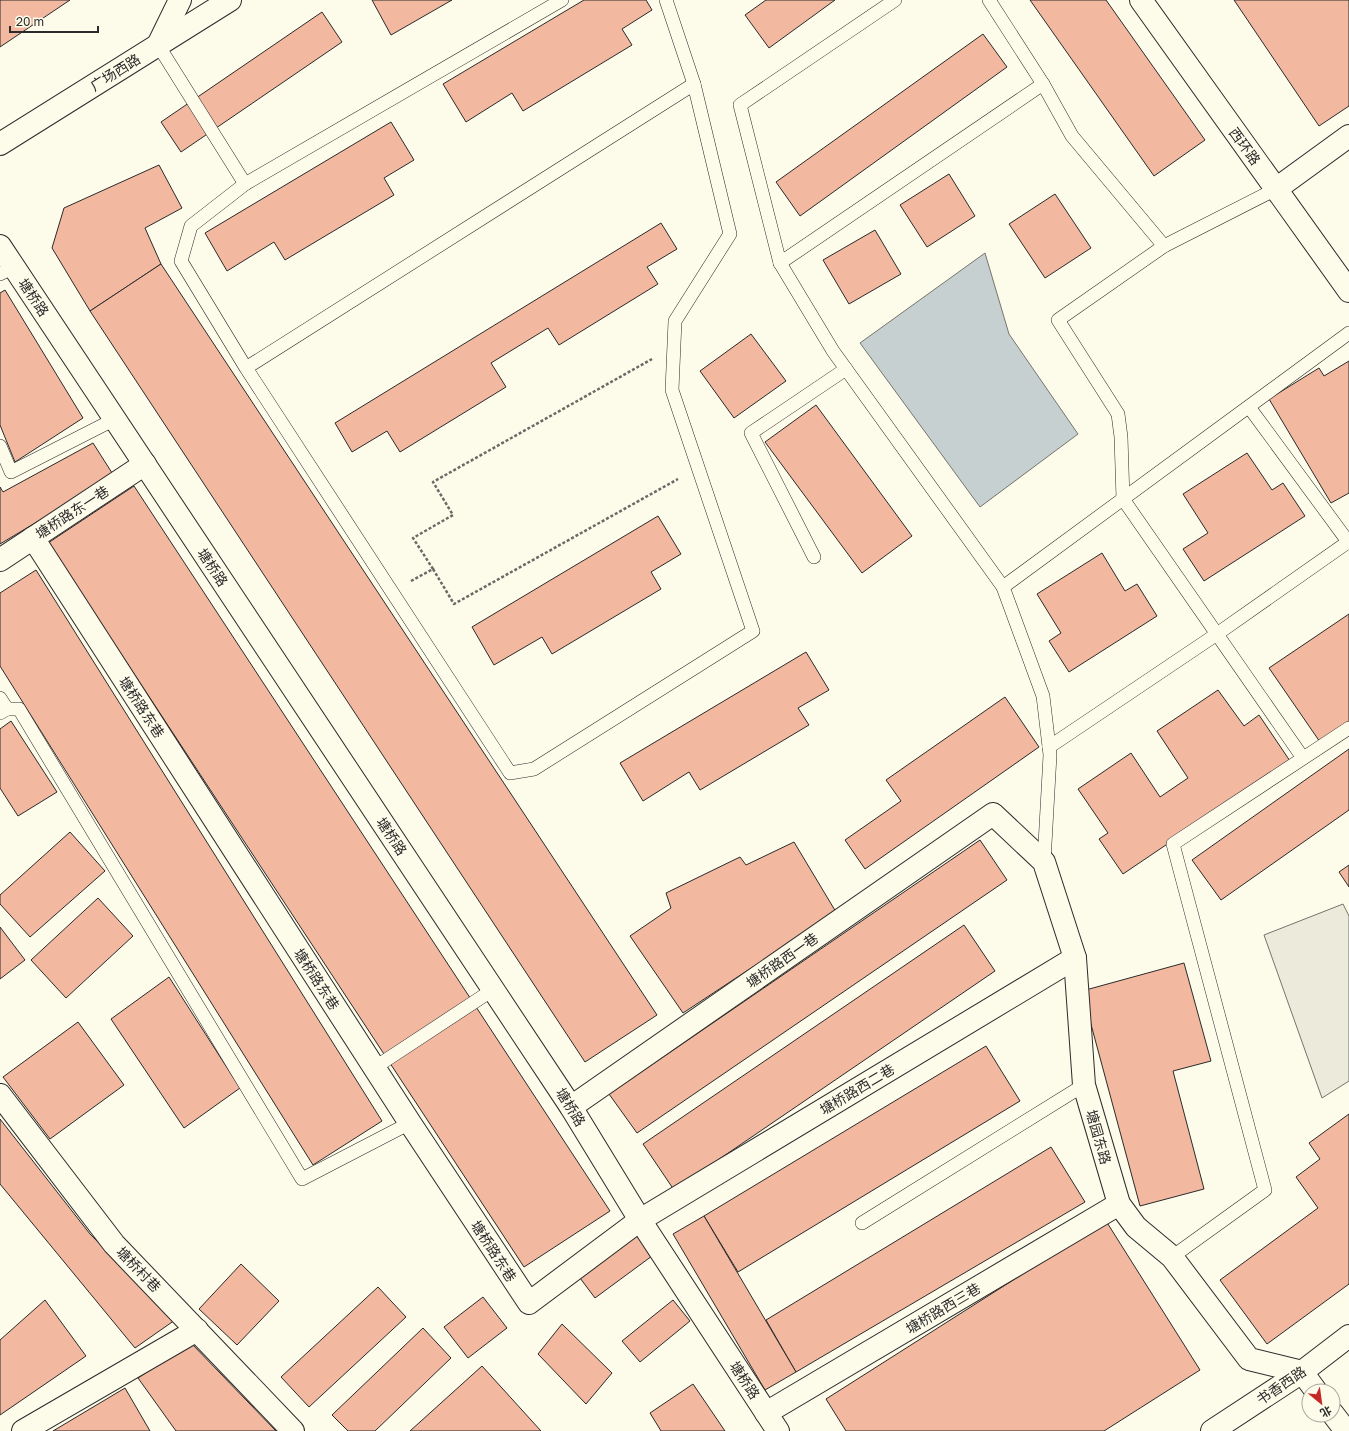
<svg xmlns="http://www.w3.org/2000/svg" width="1349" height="1431" font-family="'Golos Text','Noto Sans SC',sans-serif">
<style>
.parking{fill:#eceadb;stroke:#74746e}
.water{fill:#c7d0d0;stroke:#74746e}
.building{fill:#f2b8a0;stroke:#2b2b2b}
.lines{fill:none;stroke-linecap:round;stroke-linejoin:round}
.service-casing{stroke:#2b2b2b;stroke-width:14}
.minor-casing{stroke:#2b2b2b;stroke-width:24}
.tertiary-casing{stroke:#2b2b2b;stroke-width:24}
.path{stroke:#6a6964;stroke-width:2.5;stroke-dasharray:3 2;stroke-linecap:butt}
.service{stroke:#fdfbea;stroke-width:13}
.minor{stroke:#fdfbea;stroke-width:22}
.tertiary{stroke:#fdfbea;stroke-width:22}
.labels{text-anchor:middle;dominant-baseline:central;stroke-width:3;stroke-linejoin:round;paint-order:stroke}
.street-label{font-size:14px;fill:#2b2b2b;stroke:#fdfbea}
</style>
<rect width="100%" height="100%" fill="#fdfbea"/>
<!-- parking -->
<polygon class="parking" points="1343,904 1349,916 1349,1081 1322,1098 1264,935"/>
<!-- water -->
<polygon class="water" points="985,253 1009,334 1078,434 980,507 860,343"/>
<!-- building -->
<g class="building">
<polygon points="0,0 70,0 0,47"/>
<polygon points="372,0 452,0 391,35"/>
<polygon points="584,0 646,0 652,10 622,29 632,45 523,111 512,93 466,122 443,84"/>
<polygon points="766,0 835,0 769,48 745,15"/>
<polygon points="1030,0 1106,0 1205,140 1154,176"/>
<polygon points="1234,0 1349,0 1349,106 1319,126"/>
<polygon points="322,12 342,42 181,152 161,122"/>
<polygon points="983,34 1007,67 800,216 776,182"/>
<polygon points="391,122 414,160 384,178 394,195 285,260 274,242 227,271 205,233"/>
<polygon points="159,165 182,208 145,228 161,264 90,311 52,248 64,208"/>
<polygon points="949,174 975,216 927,247 900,205"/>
<polygon points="1055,194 1091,248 1045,278 1009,224"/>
<polygon points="661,223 677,249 647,267 658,284 559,345 548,328 491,363 506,387 400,452 387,431 352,452 335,423"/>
<polygon points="875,230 901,274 849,304 823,260"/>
<polygon points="161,264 657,1015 585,1062 90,311"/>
<polygon points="5,290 83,418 15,462 0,425 0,293"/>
<polygon points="751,334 786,381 734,418 700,371"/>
<polygon points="1349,361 1349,493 1331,503 1269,399 1319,368 1324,376"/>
<polygon points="816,405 912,536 862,573 765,442"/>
<polygon points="93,443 114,476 0,544 0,487 3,492"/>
<polygon points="1247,453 1272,490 1283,483 1305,516 1204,581 1183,549 1208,533 1183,494"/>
<polygon points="134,486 610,1211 524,1267 48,543"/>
<polygon points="658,516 681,554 651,572 661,589 552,654 542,637 494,665 472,627"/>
<polygon points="1102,553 1125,591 1137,584 1157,616 1069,672 1049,641 1061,633 1037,594"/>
<polygon points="36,570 382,1121 313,1165 0,666 0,593"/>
<polygon points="1349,614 1349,724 1320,742 1269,668"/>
<polygon points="806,652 829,690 798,708 809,725 700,790 689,772 643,801 620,763"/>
<polygon points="1218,690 1244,726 1259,715 1290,761 1123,874 1099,839 1108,833 1078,789 1131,753 1160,797 1188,778 1157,731"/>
<polygon points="1005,697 1039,747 865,869 845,840 901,801 886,780"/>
<polygon points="11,721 57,792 18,816 0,788 0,729"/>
<polygon points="1349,749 1349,810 1221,900 1192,860"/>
<polygon points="70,832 105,871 30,937 0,904 0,895"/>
<polygon points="980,840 1007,880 637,1133 609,1094"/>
<polygon points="794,842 836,912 683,1013 630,936 671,908 666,893 740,857 746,865"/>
<polygon points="1349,865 1349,887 1339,872"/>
<polygon points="98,898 133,936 66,998 31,960"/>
<polygon points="964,925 995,971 674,1190 643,1144"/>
<polygon points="0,927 25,960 0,979"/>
<polygon points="1184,963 1211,1061 1173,1071 1204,1189 1140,1206 1082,991"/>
<polygon points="169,977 240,1088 184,1128 111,1019"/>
<polygon points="78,1022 124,1085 50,1139 3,1077"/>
<polygon points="986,1046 1020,1101 738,1272 704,1216"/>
<polygon points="1349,1114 1349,1284 1267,1344 1220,1280 1318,1208 1296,1177 1320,1159 1309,1143"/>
<polygon points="0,1119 90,1234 175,1320 135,1348 0,1184"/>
<polygon points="1051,1147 1085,1202 796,1372 766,1320"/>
<polygon points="704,1216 796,1372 765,1390 673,1234"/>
<polygon points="1106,1221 1200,1370 1104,1431 846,1431 826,1399"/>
<polygon points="637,1236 652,1256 595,1298 580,1278"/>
<polygon points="241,1264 279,1301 237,1345 199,1309"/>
<polygon points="378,1287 406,1317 309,1407 281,1377"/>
<polygon points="483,1297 507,1328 468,1358 444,1327"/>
<polygon points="45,1300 86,1356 0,1415 0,1340"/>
<polygon points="673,1300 690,1321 640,1362 622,1341"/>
<polygon points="562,1324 612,1373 586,1404 538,1354"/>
<polygon points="423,1328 451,1358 375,1431 348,1431 332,1415"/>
<polygon points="191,1343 276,1431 176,1431 138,1378"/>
<polygon points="482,1366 541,1431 410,1431"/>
<polygon points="693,1384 725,1431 661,1431 650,1413"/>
<polygon points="125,1388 150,1431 53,1431"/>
</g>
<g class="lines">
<defs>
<g id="service">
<polyline points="666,0 694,84"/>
<polyline points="895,0 740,105 780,263 833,351 1003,587"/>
<polyline points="158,45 245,184 191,226 181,261 246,368 694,84 730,234 675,321 672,390 753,631 534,769 510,773 246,368"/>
<polyline points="1043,84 1072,136 1164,246"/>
<polyline points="245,184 562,0"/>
<polyline points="1276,189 1164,246 1058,320 1118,414 1121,437 1123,499 1303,758"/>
<polyline points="780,263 1043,84 989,0"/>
<polyline points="0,274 14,267"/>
<polyline points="1249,407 1349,543"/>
<polyline points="0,446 11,472 115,419"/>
<polyline points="814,557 751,433 846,369"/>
<polyline points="0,698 7,709 0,713"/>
<polyline points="7,709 19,709 302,1179 410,1123"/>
<polyline points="1049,747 1217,634 1348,542"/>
<polyline points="1044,862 1050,755 1043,696 1003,587 1349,333"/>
<polyline points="374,1068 494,989"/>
<polyline points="862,1223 1084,1085"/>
<polyline points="1172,1257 1265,1190 1173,844 1349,728"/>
</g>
<g id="minor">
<polyline points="158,45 180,0"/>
<polyline points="1276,189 1349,136"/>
<polyline points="33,538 410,1123 529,1303 640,1220 1075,958"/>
<polyline points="0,560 145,464"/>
<polyline points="0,1095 114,1244 293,1431"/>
<polyline points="571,1107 993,814 1044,862 1075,958 1084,1085 1119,1204 1136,1227 1172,1257 1249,1359 1302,1372 1316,1391"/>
<polyline points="766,1413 1119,1204"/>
<polyline points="1333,1414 1346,1431"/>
<polyline points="23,1431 197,1330"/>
</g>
<g id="tertiary">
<polyline points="1141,0 1349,291"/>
<polyline points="0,144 230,0"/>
<polyline points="0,246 571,1107 640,1220 778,1431"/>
<polyline points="1212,1431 1302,1372 1349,1336"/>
</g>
</defs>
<!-- service casing -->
<use href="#service" class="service-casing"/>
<!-- minor casing -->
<use href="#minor" class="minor-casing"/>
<!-- tertiary casing -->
<use href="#tertiary" class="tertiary-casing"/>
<!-- path -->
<g class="path">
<polyline points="433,569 454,604 678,479"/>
<polyline points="411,581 433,569 413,538 453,515 433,482 652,359"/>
</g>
<!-- service -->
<use href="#service" class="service"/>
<!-- minor -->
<use href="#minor" class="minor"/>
<!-- tertiary -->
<use href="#tertiary" class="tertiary"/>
</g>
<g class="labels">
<!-- street labels -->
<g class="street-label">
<text transform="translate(115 72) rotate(-32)">广场西路</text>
<text transform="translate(1245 146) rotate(54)">西环路</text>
<text transform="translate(34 297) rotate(56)">塘桥路</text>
<text transform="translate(72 512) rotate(-33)">塘桥路东一巷</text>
<text transform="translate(213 567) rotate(56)">塘桥路</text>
<text transform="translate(142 707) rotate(57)">塘桥路东巷</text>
<text transform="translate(392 836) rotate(56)">塘桥路</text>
<text transform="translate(782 960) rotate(-35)">塘桥路西一巷</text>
<text transform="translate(317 979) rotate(57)">塘桥路东巷</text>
<text transform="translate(857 1089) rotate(-31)">塘桥路西二巷</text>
<text transform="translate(571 1107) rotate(58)">塘桥路</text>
<text transform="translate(1099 1137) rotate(74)">塘园东路</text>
<text transform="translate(494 1251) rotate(57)">塘桥路东巷</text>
<text transform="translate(139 1269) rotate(46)">塘桥村巷</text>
<text transform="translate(943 1308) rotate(-31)">塘桥路西三巷</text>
<text transform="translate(745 1380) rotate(57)">塘桥路</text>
<text transform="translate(1281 1385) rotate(-34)">书香西路</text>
</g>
</g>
<!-- north arrow -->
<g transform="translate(1321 1403) rotate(151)"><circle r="19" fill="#fdfbea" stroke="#a9a89e"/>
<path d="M0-3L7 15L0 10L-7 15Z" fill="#c62828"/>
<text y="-6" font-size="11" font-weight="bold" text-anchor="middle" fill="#2b2b2b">北</text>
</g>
<!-- scale -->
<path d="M10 26v6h88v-6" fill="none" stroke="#2b2b2b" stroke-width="2"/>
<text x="16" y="26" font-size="12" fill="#2b2b2b" stroke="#fdfbea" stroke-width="3" paint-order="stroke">20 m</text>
</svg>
